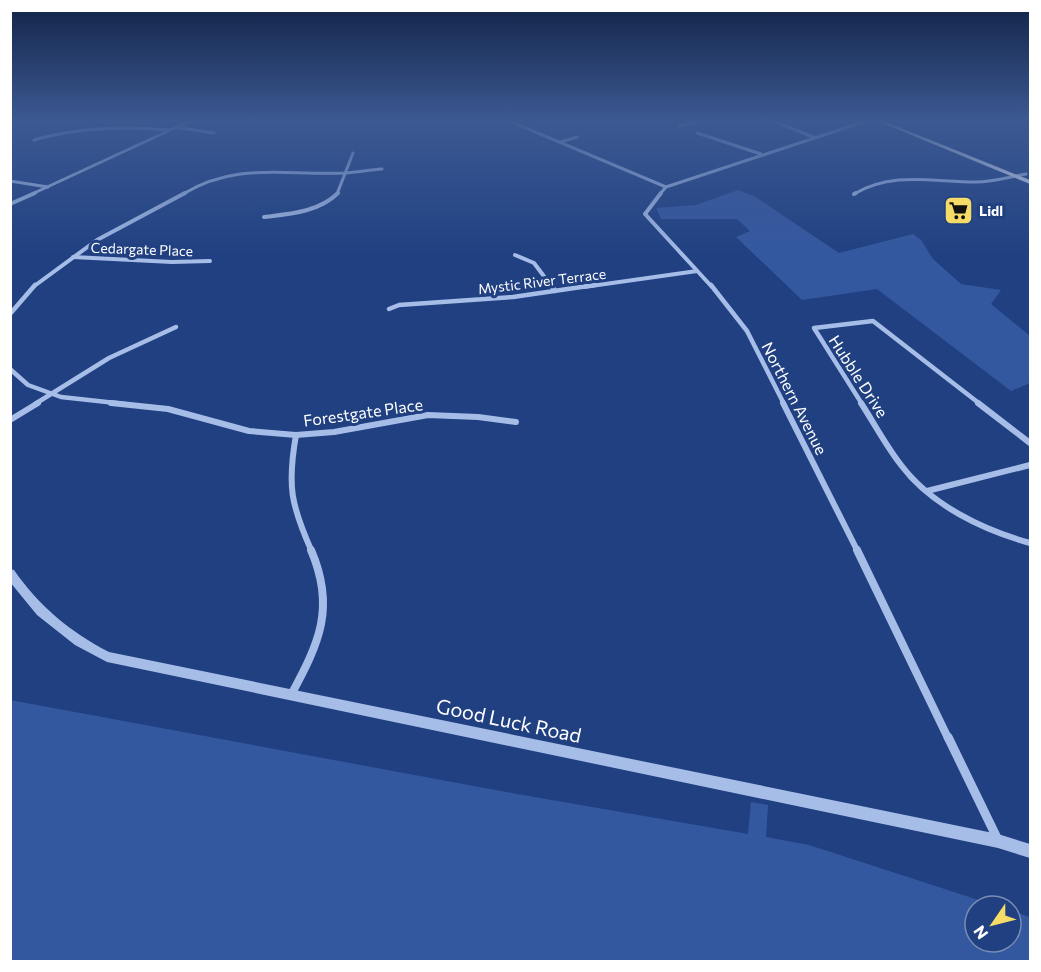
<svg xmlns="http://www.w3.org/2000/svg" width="1041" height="972" font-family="Commissioner,sans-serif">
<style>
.green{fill:#3458a0}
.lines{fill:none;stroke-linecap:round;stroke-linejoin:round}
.minor-far5{stroke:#a6bde8;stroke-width:3}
.minor-far4{stroke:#a6bde8;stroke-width:4}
.minor-far3{stroke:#a6bde8;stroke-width:4.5}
.minor-far2{stroke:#a6bde8;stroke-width:6}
.minor-far1{stroke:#a6bde8;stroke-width:8}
.minor{stroke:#a6bde8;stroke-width:9}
.tertiary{fill:#a6bde8;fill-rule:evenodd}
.primary{fill:#e9effe;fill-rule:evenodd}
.labels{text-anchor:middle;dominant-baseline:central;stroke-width:6;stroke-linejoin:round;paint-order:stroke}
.far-poi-label{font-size:14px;font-weight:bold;fill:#fff;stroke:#204081;text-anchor:start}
.far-street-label{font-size:14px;fill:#fff;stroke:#204081}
.street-label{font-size:16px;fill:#fff;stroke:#204081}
.near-street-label{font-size:20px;fill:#fff;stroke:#204081}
</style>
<rect width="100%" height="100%" fill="#204081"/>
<!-- green -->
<g class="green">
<polygon points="738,190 754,196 839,253 913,234 921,240 933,259 961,284 1001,290 991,304 1030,336 1030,383 1011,391 877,289 802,300 736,237 750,231 737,219 661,219 656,208 696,205"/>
<polygon points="10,700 517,794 748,834 751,802 768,805 766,837 809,845 997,906 975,906 975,942 1011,942 1011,911 1030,917 1030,961 11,961"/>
</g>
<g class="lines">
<!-- minor-far5 -->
<g class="minor-far5">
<polyline points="507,120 666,187"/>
<polyline points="771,120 813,137"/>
<polyline points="679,126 702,120"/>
<polyline points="176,127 214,133"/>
<polyline points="697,133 761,154"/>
<path d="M34,140C79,127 123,126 169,130"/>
<polyline points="560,142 577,137"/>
<polyline points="10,181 48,187"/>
<polyline points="32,194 192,120"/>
<path d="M183,194C237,161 286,176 345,173C357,172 370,170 382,169"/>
<polyline points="337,194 353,153"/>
<polyline points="660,194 666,187 869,120"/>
<path d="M854,194C893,171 933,182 976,182C993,182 1009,177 1026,174"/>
</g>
<!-- minor-far4 -->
<g class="minor-far4">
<polyline points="661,193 645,214 712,287"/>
<polyline points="854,194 856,193"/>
<polyline points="10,204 35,193"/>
<path d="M264,217C290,214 319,212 338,193"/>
<polyline points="515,255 534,263 552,287"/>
<polyline points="73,257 172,262 210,261"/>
<polyline points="33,287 97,240 185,193"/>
<polyline points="584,287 697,271"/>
</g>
<!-- minor-far3 -->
<g class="minor-far3">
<polyline points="552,285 555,291"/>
<polyline points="711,285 747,331 784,404"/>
<polyline points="389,309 399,305 513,297 595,285"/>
<polyline points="10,314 35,285"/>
<polyline points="10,369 28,385 61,397 125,404"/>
<polyline points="35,404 109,358 176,327"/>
<polyline points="862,404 814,328 873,321 980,404"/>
</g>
<!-- minor-far2 -->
<g class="minor-far2">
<polyline points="111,403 168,409 249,431 296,435 334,432 428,415 478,417 516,422"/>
<polyline points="783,403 858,552"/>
<path d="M861,403C874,423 886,446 901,465C931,505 983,530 1030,543"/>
<polyline points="978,403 1030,443"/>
<polyline points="10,420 38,403"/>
<path d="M296,435C287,486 291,505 312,552"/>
<polyline points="927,491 1030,465"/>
</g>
<!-- minor-far1 -->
<g class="minor-far1">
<polyline points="857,550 948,738"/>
<path d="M291,695C319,643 336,608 311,550"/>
</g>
<!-- minor -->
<polyline class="minor" points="948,737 998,840"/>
<!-- tertiary -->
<path class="tertiary" d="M10,569L14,570C39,606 70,632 109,652L998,834L1030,844V858L998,848L107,662L75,645L37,615L10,582Z"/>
<!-- primary -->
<polygon class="primary" points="875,120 881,120 1030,180 1030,184"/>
</g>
<!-- sky -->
<linearGradient id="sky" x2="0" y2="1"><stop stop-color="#122347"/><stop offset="0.47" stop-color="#3c5992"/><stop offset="1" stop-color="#3c5992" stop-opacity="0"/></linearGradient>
<rect width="1041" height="256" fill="url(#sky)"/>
<!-- icons -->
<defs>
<symbol id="supermarket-square" viewBox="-11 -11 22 22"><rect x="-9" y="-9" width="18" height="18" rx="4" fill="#f6dc67" stroke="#204081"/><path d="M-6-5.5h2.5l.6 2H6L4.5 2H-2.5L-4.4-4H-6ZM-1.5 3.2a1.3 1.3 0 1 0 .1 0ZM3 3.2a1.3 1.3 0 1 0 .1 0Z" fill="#111"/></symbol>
</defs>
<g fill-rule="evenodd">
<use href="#supermarket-square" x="942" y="194" width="33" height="33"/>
</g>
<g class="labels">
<!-- far-poi labels -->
<g class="far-poi-label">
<text x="979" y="210">Lidl</text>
</g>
<!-- far-street labels -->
<g class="far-street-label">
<text transform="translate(142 249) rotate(2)">Cedargate Place</text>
<text transform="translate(542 281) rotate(-7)">Mystic River Terrace</text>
</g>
<!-- street labels -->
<g class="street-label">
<text transform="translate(859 376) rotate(57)">Hubble Drive</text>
<text transform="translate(795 398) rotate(63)">Northern Avenue</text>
<text transform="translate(363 412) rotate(-8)">Forestgate Place</text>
</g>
<!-- near-street labels -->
<g class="near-street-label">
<text transform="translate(509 720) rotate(12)">Good Luck Road</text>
</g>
</g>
<!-- border -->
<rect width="1041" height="972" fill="none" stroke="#ffffff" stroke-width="24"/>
<!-- north arrow -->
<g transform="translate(993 924) rotate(235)"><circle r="28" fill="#204081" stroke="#798cb3" stroke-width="1.5"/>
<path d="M0-4.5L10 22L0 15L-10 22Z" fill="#f6dc67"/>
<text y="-9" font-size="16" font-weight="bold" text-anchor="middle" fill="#ffffff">N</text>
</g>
</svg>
